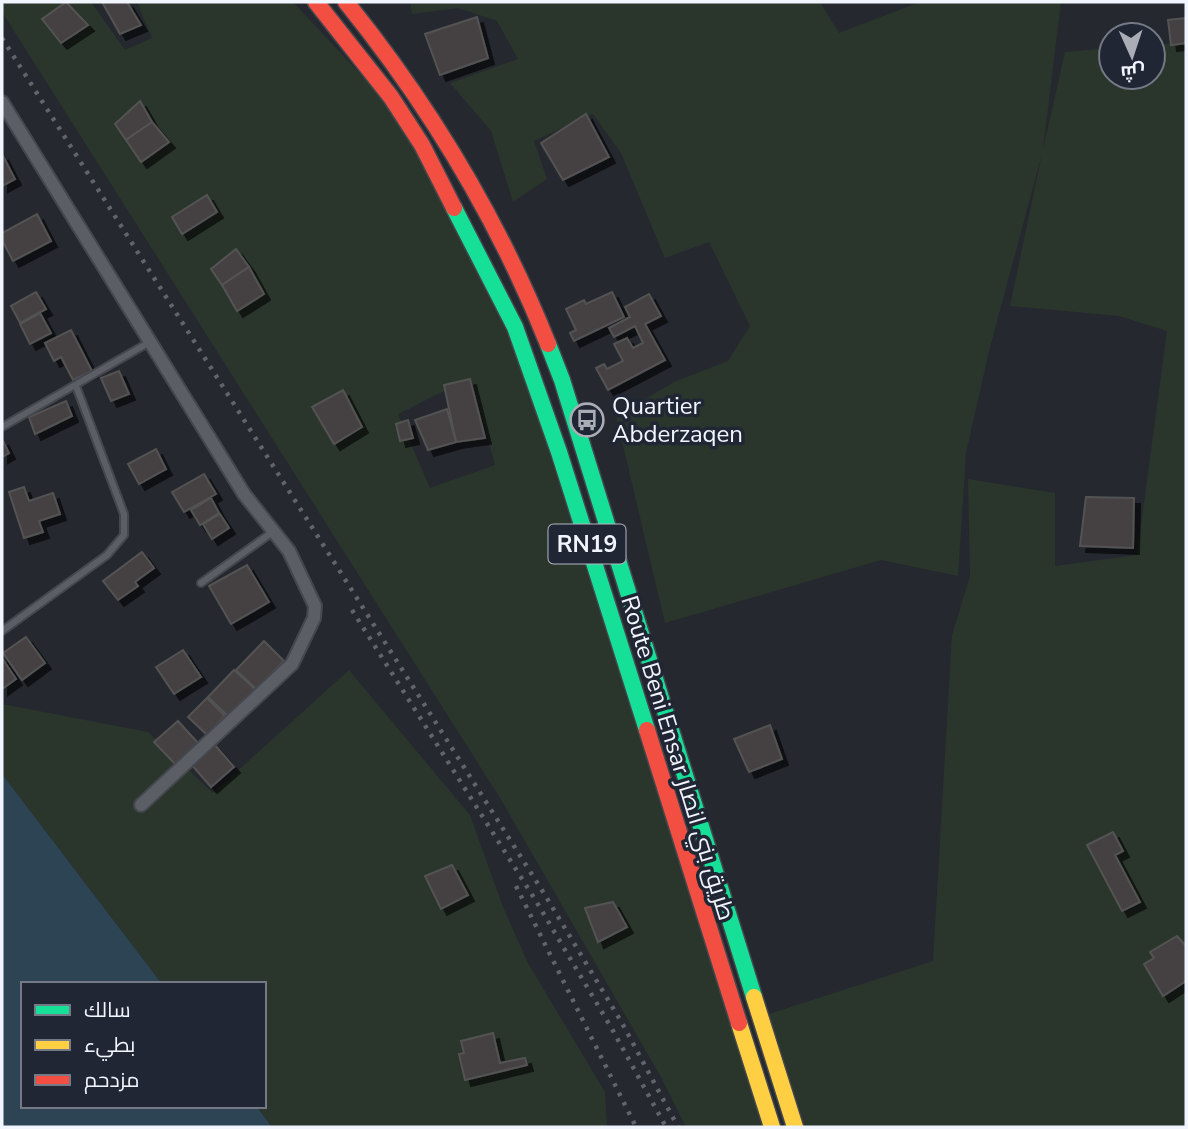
<svg xmlns="http://www.w3.org/2000/svg" width="1188" height="1129" font-family="'Nunito Sans',Cairo,sans-serif">
<style>
.green{fill:#2a362c;fill-rule:evenodd}
.water{fill:#2d4455}
.building{fill:#454142;stroke:#535353;stroke-width:2;filter:url(#shadow)}
.lines{fill:none;stroke-linecap:round;stroke-linejoin:round}
.lane-casing{stroke:#44474d;stroke-width:10}
.street-casing{stroke:#44474d;stroke-width:16}
.fast-casing{stroke:#44474d;stroke-width:19}
.slow-casing{stroke:#44474d;stroke-width:19}
.jam-casing{stroke:#44474d;stroke-width:19}
.lane{stroke:#5b5e65;stroke-width:6}
.street{stroke:#5b5e65;stroke-width:12}
.fast{stroke:#16e098;stroke-width:16}
.slow{stroke:#ffcf43;stroke-width:16}
.jam{stroke:#f24e42;stroke-width:16}
.rail{stroke:#61646a;stroke-width:4.5;stroke-dasharray:3.5 7;stroke-linecap:butt}
.labels{text-anchor:middle;dominant-baseline:central;stroke-width:7;stroke-linejoin:round;paint-order:stroke}
.shield{fill:#202634;stroke:#b2b7c1;stroke-width:2}
.shield-label{font-size:23px;font-weight:bold;fill:#f1f5fe}
.poi-label{font-size:24px;fill:#f1f5fe;stroke:#202634;text-anchor:start}
.street-label{font-size:24px;fill:#f1f5fe;stroke:#202634}
</style>
<defs>
<filter id="shadow"><feDropShadow dx="6" dy="6" stdDeviation="0" flood-color="#0009"/></filter>
</defs>
<rect width="100%" height="100%" fill="#25282f"/>
<!-- green -->
<g class="green">
<path d="M2,2H91L125,50L152,38L137,2H293L384,99L456,219L519,359L764,1127H686L661,1077L500,798L2,12ZM472,382L495,465L430,488L398,414C423,403 445,387 472,382Z"/>
<polygon points="410,2 820,2 839,33 920,2 1061,2 1043,149 1065,52 1111,48 1111,77 1153,77 1153,45 1186,42 1186,1127 805,1127 769,1014 933,961 952,635 970,576 968,479 1055,493 1055,566 1137,555 1167,331 1119,316 1010,306 1042,154 989,351 966,453 958,576 881,560 665,623 616,416 676,381 728,361 750,326 709,242 665,258 621,153 593,114 534,141 547,179 513,202 491,131 450,83 518,59 497,21 458,8 412,14"/>
<polygon points="349,670 470,815 503,907 528,963 605,1092 607,1127 272,1127 256,1106 264,1106 264,984 162,984 2,774 2,704 148,732 213,793"/>
</g>
<!-- water -->
<polygon class="water" points="2,774 162,984 23,984 23,1106 256,1106 272,1127 2,1127"/>
<!-- building -->
<g class="building">
<polygon points="66,2 88,25 61,43 42,19"/>
<polygon points="102,2 127,2 141,25 120,34"/>
<polygon points="477,17 488,58 440,75 425,34"/>
<polygon points="1186,18 1186,43 1171,45 1168,20"/>
<polygon points="140,101 152,122 126,140 115,124"/>
<polygon points="586,114 609,157 563,180 541,143"/>
<polygon points="152,122 169,142 141,162 126,140"/>
<polygon points="2,154 15,179 2,186"/>
<polygon points="207,195 217,212 182,234 172,217"/>
<polygon points="37,214 51,241 13,261 2,240 2,233"/>
<polygon points="236,249 249,267 222,285 211,269"/>
<polygon points="249,267 264,294 237,311 222,285"/>
<polygon points="36,292 46,309 20,323 11,306"/>
<polygon points="612,292 624,317 574,341 570,333 576,330 566,309 584,300 586,304"/>
<polygon points="649,294 661,316 645,324 665,360 608,390 596,368 604,364 607,369 623,361 614,344 627,338 633,348 643,343 635,326 614,337 609,328 630,317 625,307"/>
<polygon points="40,313 51,333 30,344 20,324"/>
<polygon points="71,330 92,371 73,380 61,357 54,361 45,343"/>
<polygon points="119,371 129,394 111,401 101,378"/>
<polygon points="470,379 485,438 456,442 444,385"/>
<polygon points="343,390 362,427 334,444 312,407"/>
<polygon points="66,401 72,416 35,434 29,417"/>
<polygon points="447,409 456,442 428,450 415,420"/>
<polygon points="408,420 413,438 400,441 396,424"/>
<polygon points="2,439 9,453 2,457"/>
<polygon points="156,449 166,469 139,484 128,464"/>
<polygon points="204,474 216,494 184,512 172,492"/>
<polygon points="24,487 29,501 53,493 60,514 39,521 43,532 24,538 9,492"/>
<polygon points="1086,497 1134,498 1133,548 1080,546"/>
<polygon points="211,498 219,513 200,525 191,510"/>
<polygon points="220,514 229,528 212,539 203,524"/>
<polygon points="142,552 154,568 135,582 138,586 118,600 103,581"/>
<polygon points="247,565 269,602 231,624 209,586"/>
<polygon points="26,637 45,663 22,680 3,653"/>
<polygon points="264,641 284,661 256,689 236,670"/>
<polygon points="183,650 201,677 174,694 156,667"/>
<polygon points="2,658 16,679 2,689"/>
<polygon points="234,670 255,689 228,716 208,697"/>
<polygon points="207,698 225,716 207,735 188,717"/>
<polygon points="178,721 199,744 176,765 154,742"/>
<polygon points="770,725 782,759 749,772 734,739"/>
<polygon points="214,744 234,767 211,787 191,764"/>
<polygon points="1113,832 1123,851 1115,855 1140,902 1122,911 1087,845"/>
<polygon points="452,865 468,895 441,909 425,876"/>
<polygon points="613,902 627,927 598,942 585,908"/>
<polygon points="1177,936 1186,946 1186,981 1163,996 1144,964 1154,958 1150,952"/>
<polygon points="493,1033 500,1063 525,1058 527,1065 465,1080 459,1054 464,1053 461,1041"/>
</g>
<g class="lines">
<defs>
<g id="lane">
<polyline points="2,427 148,343"/>
<polyline points="201,583 274,531"/>
<polyline points="2,631 107,555 124,535 124,514 76,386"/>
</g>
<polyline id="street" points="2,102 244,494 289,551 315,606 314,618 292,664 141,805"/>
<g id="fast">
<polyline points="454,208 515,327 559,452 647,730"/>
<polyline points="548,344 562,380 754,997"/>
</g>
<g id="slow">
<polyline points="754,997 795,1127"/>
<polyline points="739,1023 772,1127"/>
</g>
<g id="jam">
<polyline points="316,2 391,97 422,145 454,208"/>
<path d="M346,2C430,106 498,219 548,344"/>
<polyline points="647,730 739,1023"/>
</g>
</defs>
<!-- lane casing -->
<use href="#lane" class="lane-casing"/>
<!-- street casing -->
<use href="#street" class="street-casing"/>
<!-- fast casing -->
<use href="#fast" class="fast-casing"/>
<!-- slow casing -->
<use href="#slow" class="slow-casing"/>
<!-- jam casing -->
<use href="#jam" class="jam-casing"/>
<!-- lane -->
<use href="#lane" class="lane"/>
<!-- street -->
<use href="#street" class="street"/>
<!-- fast -->
<use href="#fast" class="fast"/>
<!-- slow -->
<use href="#slow" class="slow"/>
<!-- jam -->
<use href="#jam" class="jam"/>
<!-- rail -->
<g class="rail">
<polyline points="2,38 545,895 622,1023 678,1127"/>
<polyline points="352,610 536,901 612,1029 666,1127"/>
<polyline points="516,886 636,1127"/>
</g>
</g>
<!-- icons -->
<defs>
<symbol id="bus-ring" viewBox="-11 -11 22 22"><circle r="9.5" fill="#202634" stroke="#aaadb6" stroke-width="1.5"/><path d="M-5-6H5V4H4V6H2V4H-2V6H-4V4H-5ZM-3.5-4V0h7V-4ZM-3.5 1.2v1.5H-2V1.2ZM2 1.2v1.5H3.5V1.2Z" fill="#aaadb6"/></symbol>
</defs>
<g fill-rule="evenodd">
<use href="#bus-ring" x="568" y="401" width="38" height="38"/>
</g>
<g class="labels">
<!-- shield labels -->
<rect class="shield" x="548.5" y="524.5" width="77" height="39" rx="5"/>
<g class="shield-label">
<text x="587" y="544">RN19</text>
</g>
<!-- poi labels -->
<g class="poi-label">
<text x="612" y="406">Quartier<tspan x="612" dy="28">Abderzaqen</tspan></text>
</g>
<!-- street labels -->
<g class="street-label">
<text transform="translate(678 758) rotate(73)">Route Beni Ensar طريق بني انصار</text>
</g>
</g>
<!-- border -->
<rect width="1188" height="1129" fill="none" stroke="#f1f5fe" stroke-width="7"/>
<!-- legend -->
<rect x="21" y="982" width="245" height="126" fill="#202634" stroke="#747985" stroke-width="2"/>
<rect x="35" y="1005" width="35" height="10" fill="#16e098" stroke="#747985" stroke-width="2"/>
<text x="84" y="1017" font-size="21" fill="#f1f5fe">سالك</text>
<rect x="35" y="1040" width="35" height="10" fill="#ffcf43" stroke="#747985" stroke-width="2"/>
<text x="84" y="1052" font-size="21" fill="#f1f5fe">بطيء</text>
<rect x="35" y="1075" width="35" height="10" fill="#f24e42" stroke="#747985" stroke-width="2"/>
<text x="84" y="1087" font-size="21" fill="#f1f5fe">مزدحم</text>
<!-- north arrow -->
<g transform="translate(1132 56) rotate(177)"><circle r="33" fill="#202634" stroke="#747985" stroke-width="2"/>
<path d="M0-5L12 26L0 18L-12 26Z" fill="#aaadb6"/>
<text y="-10" font-size="19" font-weight="bold" text-anchor="middle" fill="#f1f5fe">ش</text>
</g>
</svg>
